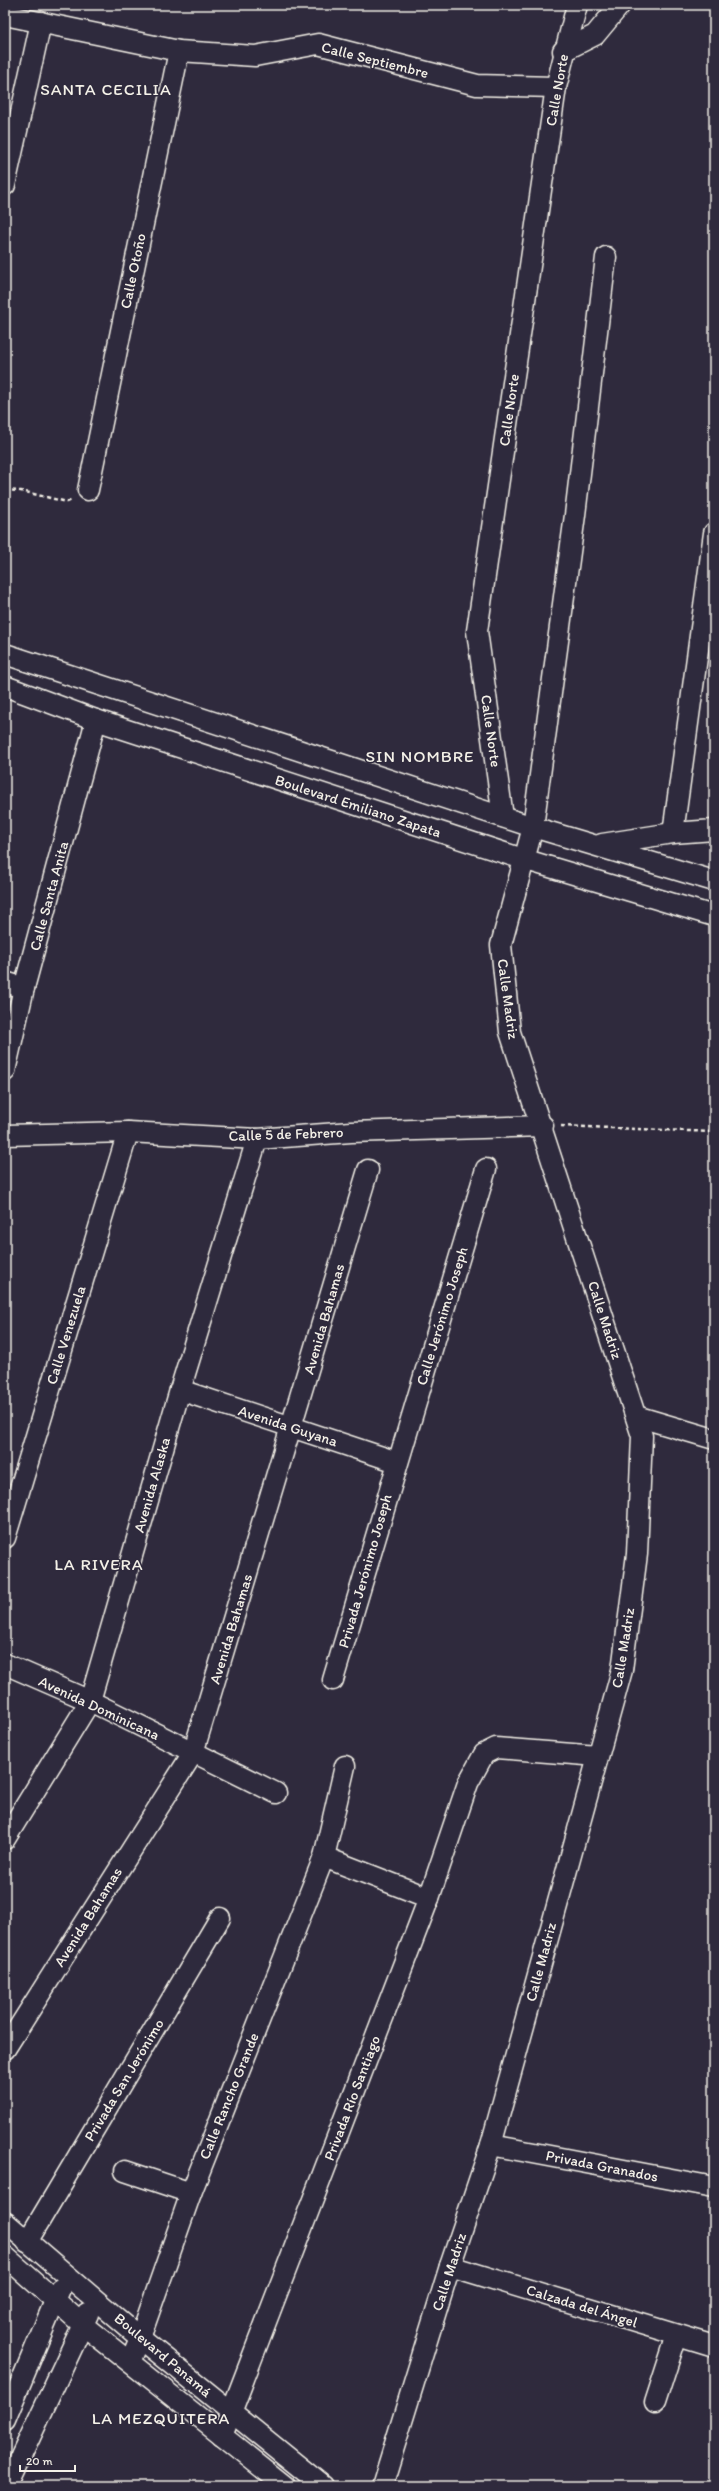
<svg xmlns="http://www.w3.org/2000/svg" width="719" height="2491" font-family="Itim,sans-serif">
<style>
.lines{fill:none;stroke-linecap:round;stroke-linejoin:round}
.minor-casing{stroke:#f4f1e8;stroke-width:23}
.path{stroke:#f4f1e8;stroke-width:2.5;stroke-dasharray:4 3;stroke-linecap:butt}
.minor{stroke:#2f2a3d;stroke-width:20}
.labels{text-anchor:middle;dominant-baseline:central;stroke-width:3;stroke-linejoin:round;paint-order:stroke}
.street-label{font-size:15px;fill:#f4f1e8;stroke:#2f2a3d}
.quarter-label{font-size:17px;letter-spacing:1px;fill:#f4f1e8;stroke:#2f2a3d}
</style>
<rect width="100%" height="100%" fill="#2f2a3d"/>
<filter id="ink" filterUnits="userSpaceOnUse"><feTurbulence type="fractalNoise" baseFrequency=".025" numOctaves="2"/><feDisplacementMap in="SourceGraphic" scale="8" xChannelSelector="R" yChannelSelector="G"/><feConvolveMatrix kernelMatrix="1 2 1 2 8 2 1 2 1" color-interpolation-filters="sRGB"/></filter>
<g filter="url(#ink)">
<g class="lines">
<defs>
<g id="minor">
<polyline points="5,15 179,51 255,56 318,44 477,85 556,87"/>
<polyline points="563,51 595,35 620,5"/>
<polyline points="5,185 41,22"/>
<polyline points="88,490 179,51"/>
<polyline points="5,654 533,827 714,881"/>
<polyline points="5,686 96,720 523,859 714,916"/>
<polyline points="503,817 477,631 556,87 577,5"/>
<polyline points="673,833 714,533"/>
<polyline points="602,844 673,833 714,830"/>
<polyline points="5,982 24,988"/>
<polyline points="5,1071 24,988 96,720"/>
<polyline points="5,1135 128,1132 257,1139 351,1132 543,1126"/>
<polyline points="180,1390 397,1462"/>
<polyline points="636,1416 714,1439"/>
<polyline points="5,1538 128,1132"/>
<polyline points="5,1664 90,1701 276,1793"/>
<polyline points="333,1680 486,1169"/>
<polyline points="5,1839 90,1701 180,1390 257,1139"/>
<polyline points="324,1857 429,1898"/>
<polyline points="5,2049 193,1753 368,1170"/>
<polyline points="491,2145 714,2187"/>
<polyline points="125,2171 191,2193"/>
<polyline points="5,2222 140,2338 323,2486"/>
<polyline points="27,2242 220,1918"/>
<polyline points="5,2256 83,2325 285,2486"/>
<polyline points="450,2266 714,2346"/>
<polyline points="130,2362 140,2338 191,2193 324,1857 345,1766"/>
<polyline points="655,2403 677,2335"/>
<polyline points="5,2420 60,2289"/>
<polyline points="222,2436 429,1898 468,1783 484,1754 496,1748 598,1756"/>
<polyline points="7,2486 88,2314"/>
<polyline points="382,2486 450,2266 491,2145 622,1670 637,1554 642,1436 510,1032 501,945 533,827 575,515 606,257"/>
</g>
</defs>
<!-- minor casing -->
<use href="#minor" class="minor-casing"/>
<!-- path -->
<g class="path">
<polyline points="5,490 21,491 67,502 72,500"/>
<polyline points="561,1126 714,1132"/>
</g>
<!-- minor -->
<use href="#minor" class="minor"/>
</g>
</g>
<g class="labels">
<!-- street labels -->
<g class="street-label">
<text transform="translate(375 60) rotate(14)">Calle Septiembre</text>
<text transform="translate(557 90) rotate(-80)">Calle Norte</text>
<text transform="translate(133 271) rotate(-78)">Calle Otoño</text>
<text transform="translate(509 410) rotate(-82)">Calle Norte</text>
<text transform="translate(491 731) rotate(82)">Calle Norte</text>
<text transform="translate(358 806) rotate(18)">Boulevard Emiliano Zapata</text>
<text transform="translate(49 896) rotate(-75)">Calle Santa Anita</text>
<text transform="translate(508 999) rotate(82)">Calle Madriz</text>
<text transform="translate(286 1134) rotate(-2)">Calle 5 de Febrero</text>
<text transform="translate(442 1316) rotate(-73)">Calle Jerónimo Joseph</text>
<text transform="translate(324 1319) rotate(-74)">Avenida Bahamas</text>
<text transform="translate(605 1320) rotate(72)">Calle Madriz</text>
<text transform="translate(66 1335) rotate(-73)">Calle Venezuela</text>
<text transform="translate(288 1426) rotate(18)">Avenida Guyana</text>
<text transform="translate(152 1485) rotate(-74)">Avenida Alaska</text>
<text transform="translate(365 1571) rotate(-74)">Privada Jerónimo Joseph</text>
<text transform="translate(231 1629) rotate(-73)">Avenida Bahamas</text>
<text transform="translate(623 1648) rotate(-81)">Calle Madriz</text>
<text transform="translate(99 1708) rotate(25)">Avenida Dominicana</text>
<text transform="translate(88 1917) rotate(-58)">Avenida Bahamas</text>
<text transform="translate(541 1962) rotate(-75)">Calle Madriz</text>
<text transform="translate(124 2080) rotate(-59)">Privada San Jerónimo</text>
<text transform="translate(229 2096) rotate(-68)">Calle Rancho Grande</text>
<text transform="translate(352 2098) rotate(-69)">Privada Río Santiago</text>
<text transform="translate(602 2166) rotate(11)">Privada Granados</text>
<text transform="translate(449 2272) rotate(-72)">Calle Madriz</text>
<text transform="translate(582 2306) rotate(17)">Calzada del Ángel</text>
<text transform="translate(163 2355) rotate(40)">Boulevard Panamá</text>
</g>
<!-- quarter labels -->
<g class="quarter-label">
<text x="106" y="89">SANTA CECILIA</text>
<text x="420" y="756">SIN NOMBRE</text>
<text x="99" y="1564">LA RIVERA</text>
<text x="161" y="2418">LA MEZQUITERA</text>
</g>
</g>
<!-- margin -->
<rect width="719" height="2491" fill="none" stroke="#2f2a3d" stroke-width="20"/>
<rect x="10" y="10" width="699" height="2471" fill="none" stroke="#f4f1e8" stroke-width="1.5" filter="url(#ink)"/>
<!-- scale -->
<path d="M20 2465v6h55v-6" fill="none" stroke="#f4f1e8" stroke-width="2"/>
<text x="26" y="2465" font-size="12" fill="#f4f1e8" stroke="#2f2a3d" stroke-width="3" paint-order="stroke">20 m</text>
</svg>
